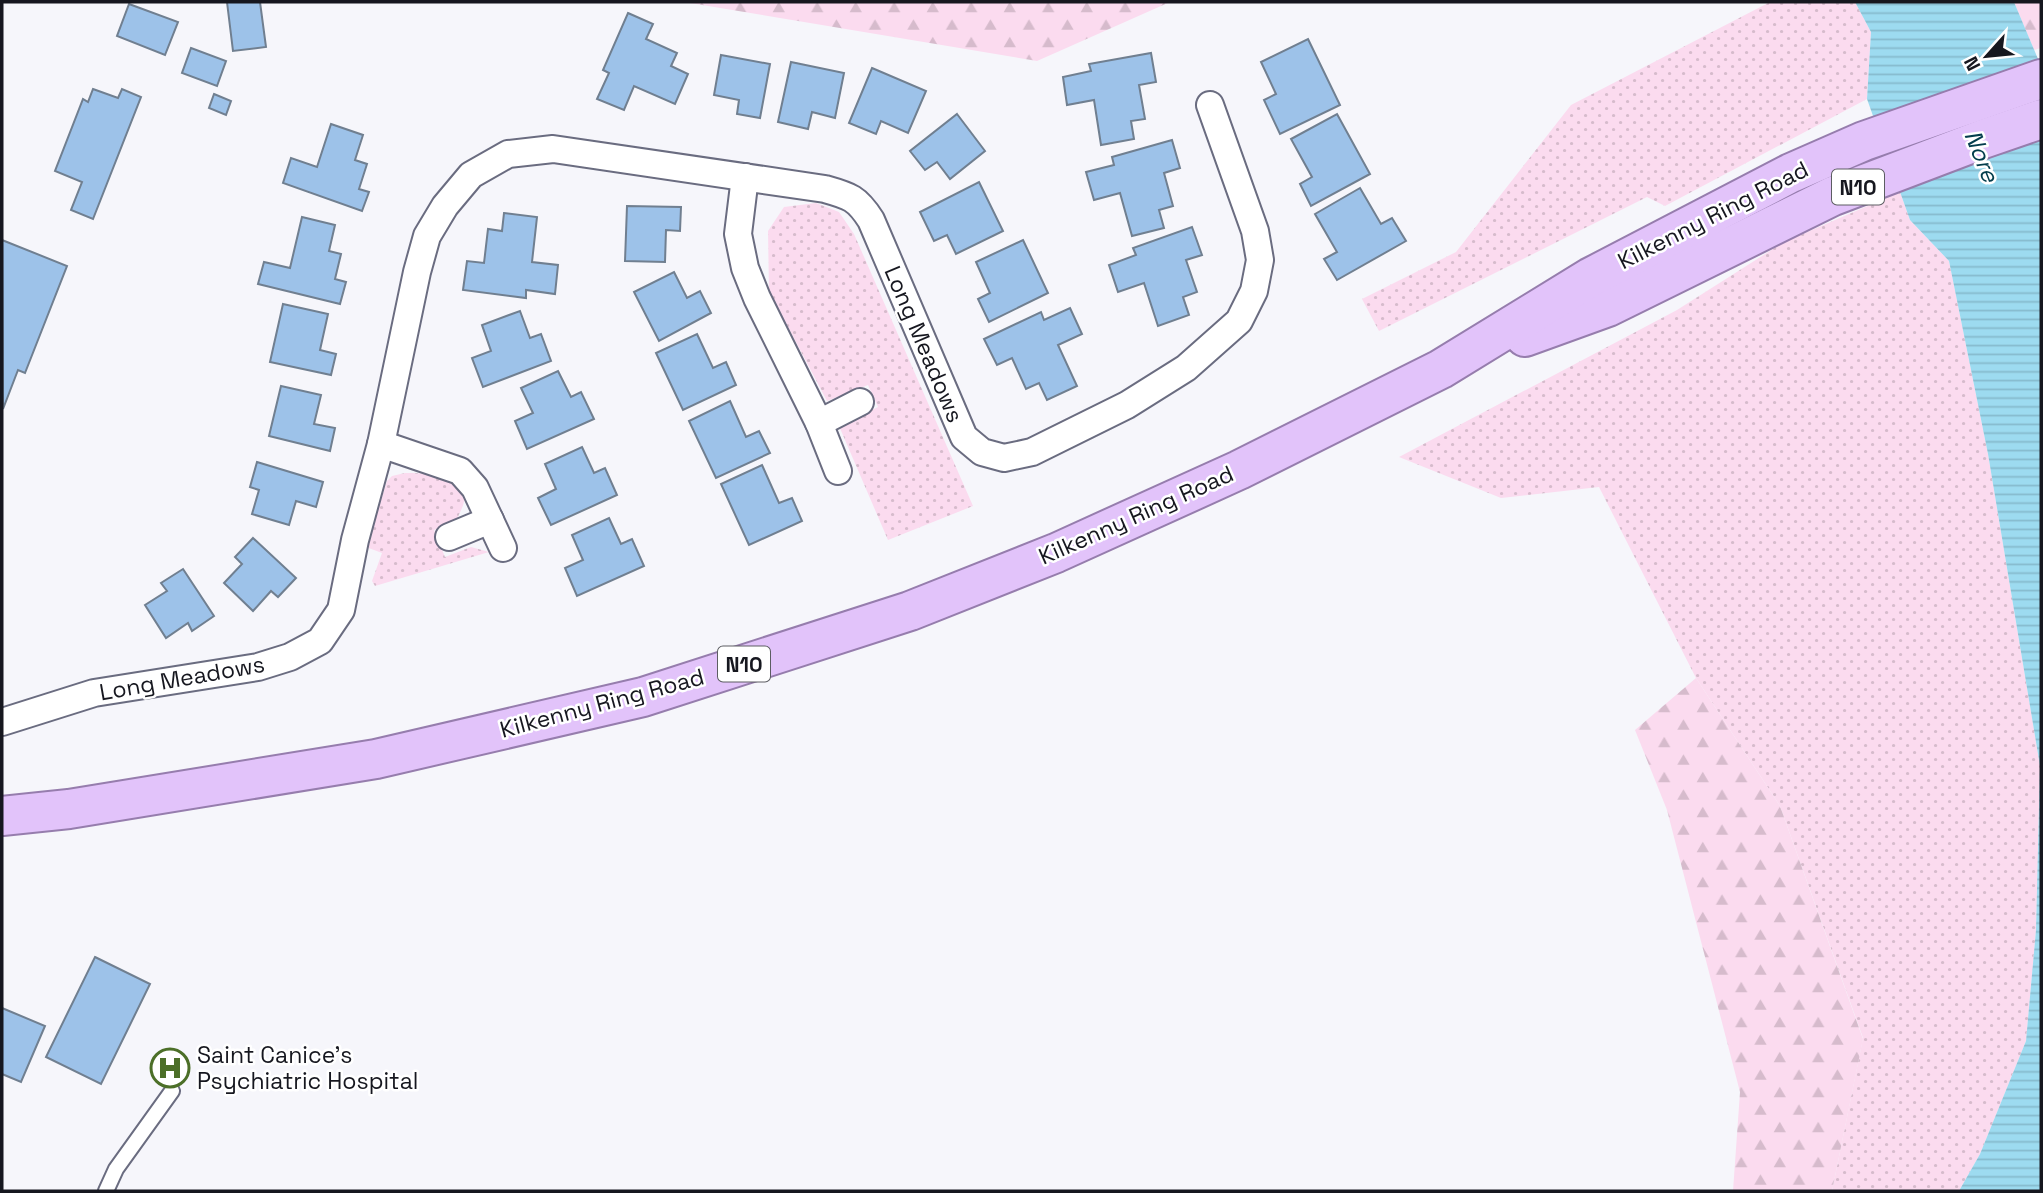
<svg xmlns="http://www.w3.org/2000/svg" width="2043" height="1193" font-family="'Space Grotesk',sans-serif">
<style>
.grass{fill:url(#grass-dots)}
.forest{fill:url(#forest-firs)}
.water{fill:url(#water-rules)}
.building{fill:#9dc2e9;stroke:#707f90;stroke-width:2}
.lines{fill:none;stroke-linecap:round;stroke-linejoin:round}
.service-casing{stroke:#6a6c80;stroke-width:18}
.minor-casing{stroke:#6a6c80;stroke-width:30}
.trunk-casing{stroke:#967dad;stroke-width:42}
.service{stroke:#fff;stroke-width:14}
.minor{stroke:#fff;stroke-width:26}
.trunk{stroke:#e2c3fa;stroke-width:38}
.labels{text-anchor:middle;dominant-baseline:central;stroke-width:5;stroke-linejoin:round;paint-order:stroke}
.shield{fill:#fff;stroke:#5c5d62;stroke-width:2}
.shield-label{font-size:21px;font-weight:bold;fill:#16171f}
.street-label{font-size:23px;fill:#16171f;stroke:#fff}
.poi-label{font-size:23px;fill:#16171f;stroke:#fff;text-anchor:start}
.water-label{font-size:24px;font-style:italic;fill:#033d4c;stroke:#fff}
</style>
<defs>
<pattern id="grass-dots" width="8" height="8" patternUnits="userSpaceOnUse" patternTransform="scale(1.75)"><rect width="8" height="8" fill="#fbdbef"/><path d="M2 2h.1M6 6h.1" fill="none" stroke="#d6bbcc" stroke-width="1.8" stroke-linecap="round"/></pattern>
<pattern id="forest-firs" width="22" height="20" patternUnits="userSpaceOnUse" patternTransform="scale(1.75)"><rect width="22" height="20" fill="#fbdbef"/><path d="M5 1l3.5 6h-7zM16 11l3.5 6h-7z" fill="#d6bbcc"/></pattern>
<pattern id="water-rules" width="6" height="5" patternUnits="userSpaceOnUse" patternTransform="scale(1.75)"><rect width="6" height="5" fill="#9ddbf0"/><path d="M0 2.5h6" fill="none" stroke="#86bbcd"/></pattern>
</defs>
<rect width="100%" height="100%" fill="#f6f6fb"/>
<!-- grass -->
<g class="grass">
<polygon points="1770,2 1855,2 1871,32 1867,99 1665,206 1647,197 1379,331 1362,299 1456,252 1571,105"/>
<polygon points="1900,192 1910,220 1949,261 1988,454 2040,766 2036,930 2026,1041 1980,1154 1959,1191 1832,1191 1863,1038 1780,806 1696,678 1599,487 1501,498 1399,457 1677,310 1784,242"/>
<polygon points="816,203 839,212 854,234 973,506 888,540 839,426 878,407 868,385 827,401 769,291 768,231 784,207"/>
<path d="M405,473C423,473 459,473 464,497C465,504 460,512 457,519L434,530L445,557L471,547L489,552L375,586L372,581L382,553L366,547L387,481L392,476Z"/>
</g>
<!-- forest -->
<g class="forest">
<polygon points="684,2 1170,2 1037,61"/>
<polygon points="2014,2 2041,2 2041,48 2034,50"/>
<polygon points="1696,678 1780,806 1863,1039 1832,1191 1733,1191 1740,1092 1667,810 1635,730"/>
</g>
<!-- water -->
<polygon class="water" points="1855,2 2014,2 2041,66 2041,1191 1959,1191 1980,1154 2026,1041 2036,930 2040,766 1988,454 1949,261 1910,220 1867,99 1871,32"/>
<!-- building -->
<g class="building">
<polygon points="227,2 260,2 266,47 233,51"/>
<polygon points="129,4 178,22 165,55 117,36"/>
<polygon points="628,13 653,24 646,39 677,53 671,66 688,74 675,104 634,86 624,110 597,99 609,73 603,70"/>
<polygon points="1308,39 1340,105 1280,134 1264,100 1276,94 1261,62"/>
<polygon points="191,48 226,61 217,86 182,73"/>
<polygon points="1151,53 1156,82 1139,85 1145,119 1131,121 1134,139 1101,145 1094,100 1067,105 1063,77 1091,71 1089,64"/>
<polygon points="721,55 770,64 760,118 737,114 739,100 714,95"/>
<polygon points="791,62 844,73 835,118 812,112 808,129 778,122"/>
<polygon points="872,68 926,91 908,133 881,121 876,134 849,123"/>
<polygon points="93,89 118,98 122,89 141,97 93,219 71,210 82,182 55,171 83,99 88,102"/>
<polygon points="214,94 231,101 226,115 209,108"/>
<polygon points="957,114 985,151 950,179 937,162 925,170 910,151"/>
<polygon points="1337,114 1370,174 1311,206 1300,184 1312,177 1291,139"/>
<polygon points="331,124 363,135 355,160 367,164 359,189 369,192 362,211 283,183 291,158 317,167"/>
<polygon points="1172,140 1180,168 1164,173 1173,206 1159,210 1164,228 1132,236 1120,193 1094,200 1086,172 1114,165 1112,157"/>
<polygon points="979,182 1003,231 956,254 947,235 934,241 920,212"/>
<polygon points="1360,188 1381,224 1392,218 1406,241 1337,280 1324,259 1337,252 1315,214"/>
<polygon points="627,206 681,207 680,231 666,230 665,262 625,261"/>
<polygon points="504,213 537,217 532,262 558,265 555,294 526,290 526,298 463,290 467,261 484,263 488,229 502,231"/>
<polygon points="302,217 335,225 329,251 341,254 335,279 346,282 340,304 258,284 264,262 290,268"/>
<polygon points="1192,227 1202,255 1186,260 1197,292 1183,297 1189,315 1158,326 1144,283 1118,292 1109,265 1136,255 1133,248"/>
<polygon points="2,240 67,266 25,373 18,370 3,409"/>
<polygon points="1023,240 1048,293 989,322 978,299 990,293 976,262"/>
<polygon points="674,272 687,298 700,291 711,313 659,341 634,292"/>
<polygon points="283,304 328,314 320,350 336,354 331,375 270,362"/>
<polygon points="1070,308 1082,334 1058,345 1077,386 1047,400 1039,383 1026,389 1012,358 997,365 984,339 1041,312 1044,320"/>
<polygon points="520,311 530,338 541,334 551,361 483,387 472,358 491,351 482,325"/>
<polygon points="697,334 713,368 726,362 736,385 683,410 656,353"/>
<polygon points="558,371 571,397 581,392 594,419 527,449 515,421 533,413 521,388"/>
<polygon points="281,386 321,395 314,424 335,428 330,451 269,436"/>
<polygon points="730,401 746,437 759,431 770,453 716,478 689,421"/>
<polygon points="582,447 594,473 605,468 617,495 551,525 538,498 556,489 545,464"/>
<polygon points="257,462 323,482 316,507 296,501 289,525 252,514 259,490 250,487"/>
<polygon points="762,465 779,503 792,498 802,521 749,545 721,484"/>
<polygon points="609,518 621,544 632,539 644,566 577,596 565,568 583,560 572,535"/>
<polygon points="253,538 296,578 278,597 271,591 253,611 224,583 242,564 235,557"/>
<polygon points="183,569 214,616 192,631 188,623 166,638 145,605 167,591 161,583"/>
<polygon points="95,957 150,984 101,1084 46,1057"/>
<polygon points="2,1008 45,1026 21,1082 2,1074"/>
</g>
<g class="lines">
<defs>
<polyline id="service" points="106,1191 116,1169 172,1091"/>
<g id="minor">
<polyline points="745,177 738,234 745,268 757,298 819,423 838,471"/>
<polyline points="819,423 860,402"/>
<polyline points="381,444 460,471 475,488 503,548"/>
<polyline points="449,537 490,520"/>
<path d="M2,722L94,693L258,667L290,657L320,641L341,610L355,540L381,444L417,272L427,236L445,206L471,175L508,154L553,149L825,189C850,196 857,198 871,220L964,437L982,452L1004,458L1032,452L1127,405L1186,368L1239,321L1254,291L1260,260L1255,231L1210,105"/>
</g>
<g id="trunk">
<polyline points="1525,337 1608,307 1833,196 1983,139 2041,119"/>
<polyline points="2,816 69,809 376,759 643,697 910,611 1056,553 1239,470 1441,369 1591,277 1791,173 1864,141 2041,79"/>
</g>
</defs>
<!-- service casing -->
<use href="#service" class="service-casing"/>
<!-- minor casing -->
<use href="#minor" class="minor-casing"/>
<!-- trunk casing -->
<use href="#trunk" class="trunk-casing"/>
<!-- service -->
<use href="#service" class="service"/>
<!-- minor -->
<use href="#minor" class="minor"/>
<!-- trunk -->
<use href="#trunk" class="trunk"/>
</g>
<!-- icons -->
<defs>
<symbol id="hospital-ring" viewBox="-11 -11 22 22"><circle r="9.5" fill="#fff" stroke="#4c6f28" stroke-width="1.5"/><path d="M-5-5h3v3.5h4V-5h3V5h-3V1.5h-4V5h-3Z" fill="#4c6f28"/></symbol>
</defs>
<g fill-rule="evenodd">
<use href="#hospital-ring" x="148" y="1046" width="44" height="44"/>
</g>
<g class="labels">
<!-- shield labels -->
<g class="shield">
<rect x="1832" y="169.5" width="52" height="35" rx="5"/>
<rect x="718" y="646.5" width="52" height="35" rx="5"/>
</g>
<g class="shield-label">
<text x="1858" y="187">N10</text>
<text x="744" y="664">N10</text>
</g>
<!-- street labels -->
<g class="street-label">
<text transform="translate(1713 215) rotate(-27)">Kilkenny Ring Road</text>
<text transform="translate(924 344) rotate(67)">Long Meadows</text>
<text transform="translate(1136 515) rotate(-24)">Kilkenny Ring Road</text>
<text transform="translate(182 678) rotate(-10)">Long Meadows</text>
<text transform="translate(602 703) rotate(-15)">Kilkenny Ring Road</text>
</g>
<!-- poi labels -->
<g class="poi-label">
<text x="197" y="1055">Saint Canice's<tspan x="197" dy="26">Psychiatric Hospital</tspan></text>
</g>
<!-- water labels -->
<g class="water-label">
<text transform="translate(1982 156) rotate(68)">Nore</text>
</g>
</g>
<!-- border -->
<rect width="2043" height="1193" fill="none" stroke="#16171f" stroke-width="7"/>
<!-- north arrow -->
<g transform="translate(1987 56) rotate(243)" stroke="#ffffff" stroke-width="5" paint-order="stroke">
<path d="M0-5L12 26L0 18L-12 26Z" fill="#16171f"/>
<text y="-10" font-size="19" font-weight="bold" text-anchor="middle" fill="#16171f">N</text>
</g>
</svg>
